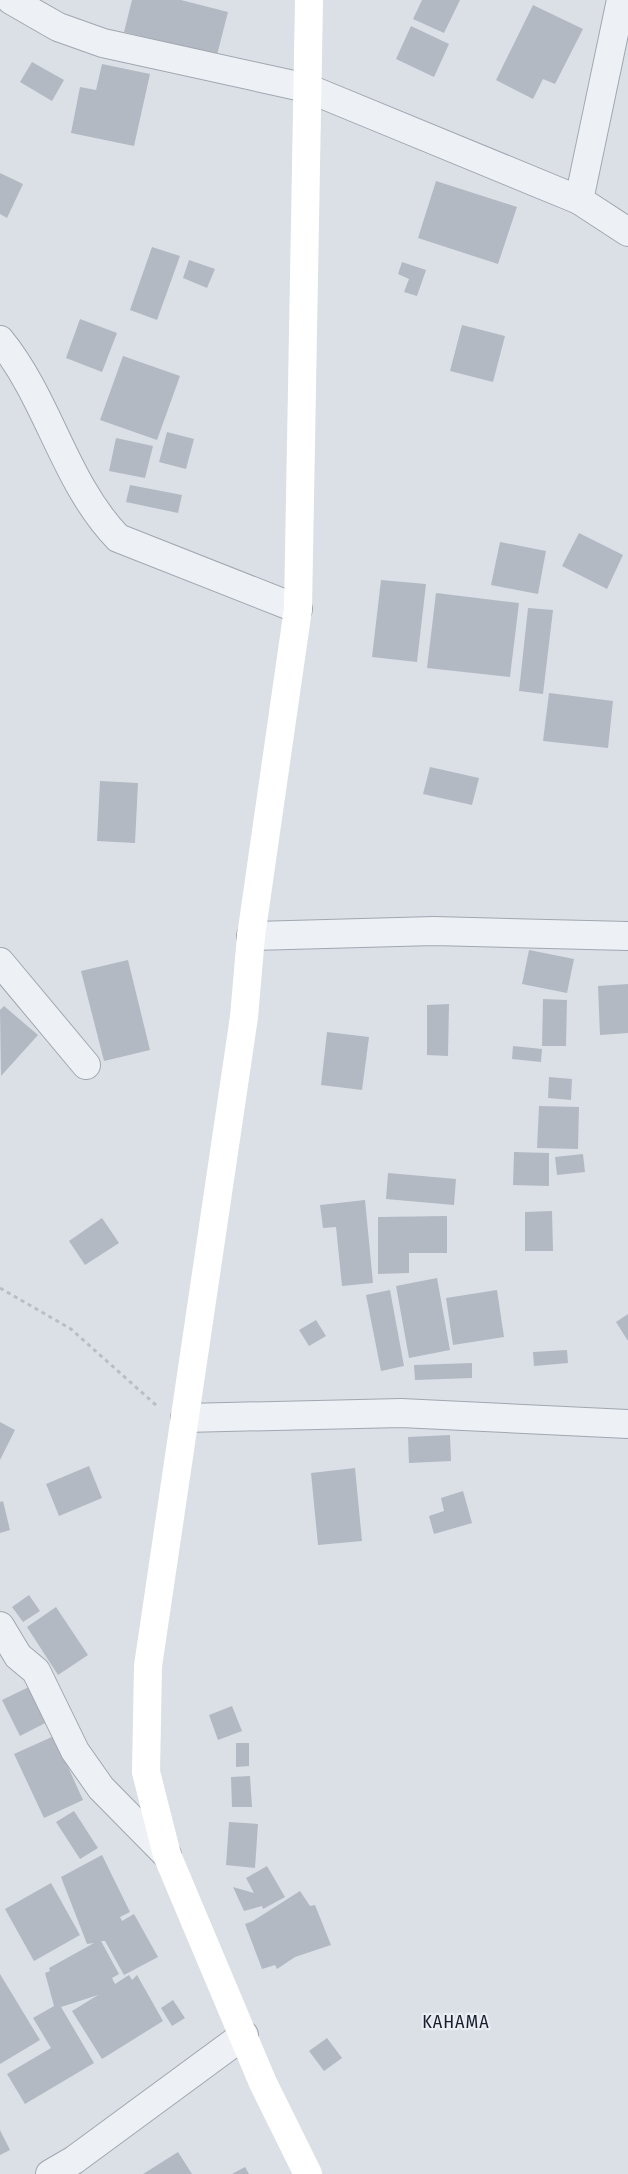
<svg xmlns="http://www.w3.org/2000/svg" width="628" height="2174" font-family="'Fira Sans Condensed',sans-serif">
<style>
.building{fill:#b2b9c3}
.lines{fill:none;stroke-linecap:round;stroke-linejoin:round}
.minor-casing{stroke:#a0a7b0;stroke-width:30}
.path{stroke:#b9bec4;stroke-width:3;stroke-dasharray:4 4;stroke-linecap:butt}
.minor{stroke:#edf0f4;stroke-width:28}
.secondary{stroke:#fff;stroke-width:28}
.labels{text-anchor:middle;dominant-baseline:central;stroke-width:4.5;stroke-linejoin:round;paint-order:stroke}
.quarter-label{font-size:18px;letter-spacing:1px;fill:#171f2d;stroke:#eaeef4}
</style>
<rect width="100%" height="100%" fill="#dbe0e6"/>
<!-- building -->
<g class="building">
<polygon points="132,0 181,0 228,12 217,55 124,32"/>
<polygon points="422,0 460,0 444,33 413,19"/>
<polygon points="533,5 583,29 555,84 543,79 533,99 496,80"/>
<polygon points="411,26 449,44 434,77 396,59"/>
<polygon points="32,62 64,80 52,101 20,82"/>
<polygon points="102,64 150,74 134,146 71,133 80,87 96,90"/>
<polygon points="0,173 23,184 7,218 0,214"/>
<polygon points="436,181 517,207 498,264 418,238"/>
<polygon points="152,247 180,256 157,320 130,310"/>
<polygon points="189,260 215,269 207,288 183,278"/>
<polygon points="402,262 426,270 417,296 404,292 409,279 398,274"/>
<polygon points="80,319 117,333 102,372 66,358"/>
<polygon points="462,325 505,336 493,382 450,371"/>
<polygon points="123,356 180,376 157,440 100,420"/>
<polygon points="167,432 194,439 186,469 159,462"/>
<polygon points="116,438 153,446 145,478 109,471"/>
<polygon points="130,485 182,495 178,513 126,502"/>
<polygon points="579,533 623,555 607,589 562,566"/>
<polygon points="500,542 546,551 538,594 491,585"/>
<polygon points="381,580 426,584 417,662 372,657"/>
<polygon points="436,593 519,603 510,677 427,668"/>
<polygon points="528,608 553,610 543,694 519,691"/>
<polygon points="549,693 613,701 608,748 543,741"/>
<polygon points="430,767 479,778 472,805 423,794"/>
<polygon points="100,781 138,783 135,843 97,841"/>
<polygon points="529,950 574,959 567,993 522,984"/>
<polygon points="128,960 150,1050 104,1061 81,971"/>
<polygon points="628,984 628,1033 600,1035 598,986"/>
<polygon points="543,999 567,1000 566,1046 542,1046"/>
<polygon points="449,1004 448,1056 427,1055 427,1005"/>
<polygon points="4,1006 38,1035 1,1076 0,1010"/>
<polygon points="327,1032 369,1037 362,1090 321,1085"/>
<polygon points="513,1046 542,1049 541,1062 512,1059"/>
<polygon points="549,1077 572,1079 571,1100 548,1098"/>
<polygon points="539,1106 579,1107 578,1149 537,1148"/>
<polygon points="514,1152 549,1153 549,1186 513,1185"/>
<polygon points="583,1154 585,1172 557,1175 555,1157"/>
<polygon points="388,1173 456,1179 454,1205 386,1199"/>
<polygon points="365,1200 373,1283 342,1286 336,1227 323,1228 320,1205"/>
<polygon points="552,1211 553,1251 525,1251 525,1212"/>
<polygon points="447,1216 447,1253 409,1253 409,1273 378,1274 378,1217"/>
<polygon points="102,1218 119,1243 85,1265 69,1241"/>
<polygon points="437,1278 450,1350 409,1358 396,1286"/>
<polygon points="390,1290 404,1366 381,1371 366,1295"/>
<polygon points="497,1290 504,1337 453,1345 446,1298"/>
<polygon points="628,1314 628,1341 616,1322"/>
<polygon points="316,1320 326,1336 309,1346 299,1330"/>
<polygon points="567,1350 568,1363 534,1366 533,1352"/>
<polygon points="472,1363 472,1378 415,1380 414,1365"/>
<polygon points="0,1422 15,1430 0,1460"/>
<polygon points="450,1435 451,1461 409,1463 408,1437"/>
<polygon points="89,1466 102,1498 59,1516 46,1484"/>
<polygon points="355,1468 362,1541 318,1545 311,1473"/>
<polygon points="463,1491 472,1523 434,1534 429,1516 444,1511 441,1498"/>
<polygon points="3,1501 10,1530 0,1533 0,1502"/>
<polygon points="29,1595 40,1611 23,1622 12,1607"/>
<polygon points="56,1607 88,1655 58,1675 27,1627"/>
<polygon points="35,1684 53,1719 20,1736 2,1700"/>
<polygon points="232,1706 242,1731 218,1740 209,1715"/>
<polygon points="54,1736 83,1800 44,1818 14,1754"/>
<polygon points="236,1743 249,1743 249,1766 236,1767"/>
<polygon points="250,1776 252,1807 232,1807 231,1777"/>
<polygon points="74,1811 98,1848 80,1859 56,1822"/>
<polygon points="229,1822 258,1824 255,1868 226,1865"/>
<polygon points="102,1855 130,1912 120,1917 122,1921 134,1914 158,1957 124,1975 105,1941 101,1941 119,1974 112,1978 115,1984 129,1975 132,1980 137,1975 163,2021 102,2059 72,2011 98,1995 61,2007 94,2063 25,2104 7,2074 51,2048 33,2018 54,2006 45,1973 50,1971 49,1968 94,1943 87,1944 61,1877"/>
<polygon points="267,1866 285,1897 263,1909 262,1906 244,1911 233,1887 254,1893 246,1878"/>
<polygon points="51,1883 80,1935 34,1961 5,1909"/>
<polygon points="300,1891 310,1906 315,1905 331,1945 295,1957 277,1969 275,1965 262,1969 245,1924 253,1921"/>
<polygon points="0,1974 40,2040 0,2064"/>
<polygon points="173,2000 185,2018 172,2026 161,2008"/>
<polygon points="327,2038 342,2058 324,2071 309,2051"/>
<polygon points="0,2130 10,2150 0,2155"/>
<polygon points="178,2152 192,2174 143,2174"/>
<polygon points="245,2167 249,2174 232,2174"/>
</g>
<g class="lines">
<defs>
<g id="minor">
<polyline points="11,0 58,27 103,43 307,88 579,200 628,232"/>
<polyline points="579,200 621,0"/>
<path d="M0,340C49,400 64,482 118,538L298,609"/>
<polyline points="251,936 434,931 628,936"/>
<polyline points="0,962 86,1065"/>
<polyline points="185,1418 401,1413 628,1424"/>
<polyline points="0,1626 18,1656 36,1671 75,1751 101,1788 167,1855"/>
<polyline points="50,2174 74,2160 244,2035"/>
</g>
</defs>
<!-- minor casing -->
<use href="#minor" class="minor-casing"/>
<!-- path -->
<polyline class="path" points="0,1288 71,1329 157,1406"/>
<!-- minor -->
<use href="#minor" class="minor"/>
<!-- secondary -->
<polyline class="secondary" points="308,2174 263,2083 167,1855 146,1772 148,1666 244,1017 251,936 298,609 309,0"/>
</g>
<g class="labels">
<!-- quarter labels -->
<g class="quarter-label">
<text x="456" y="2022">KAHAMA</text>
</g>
</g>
</svg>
